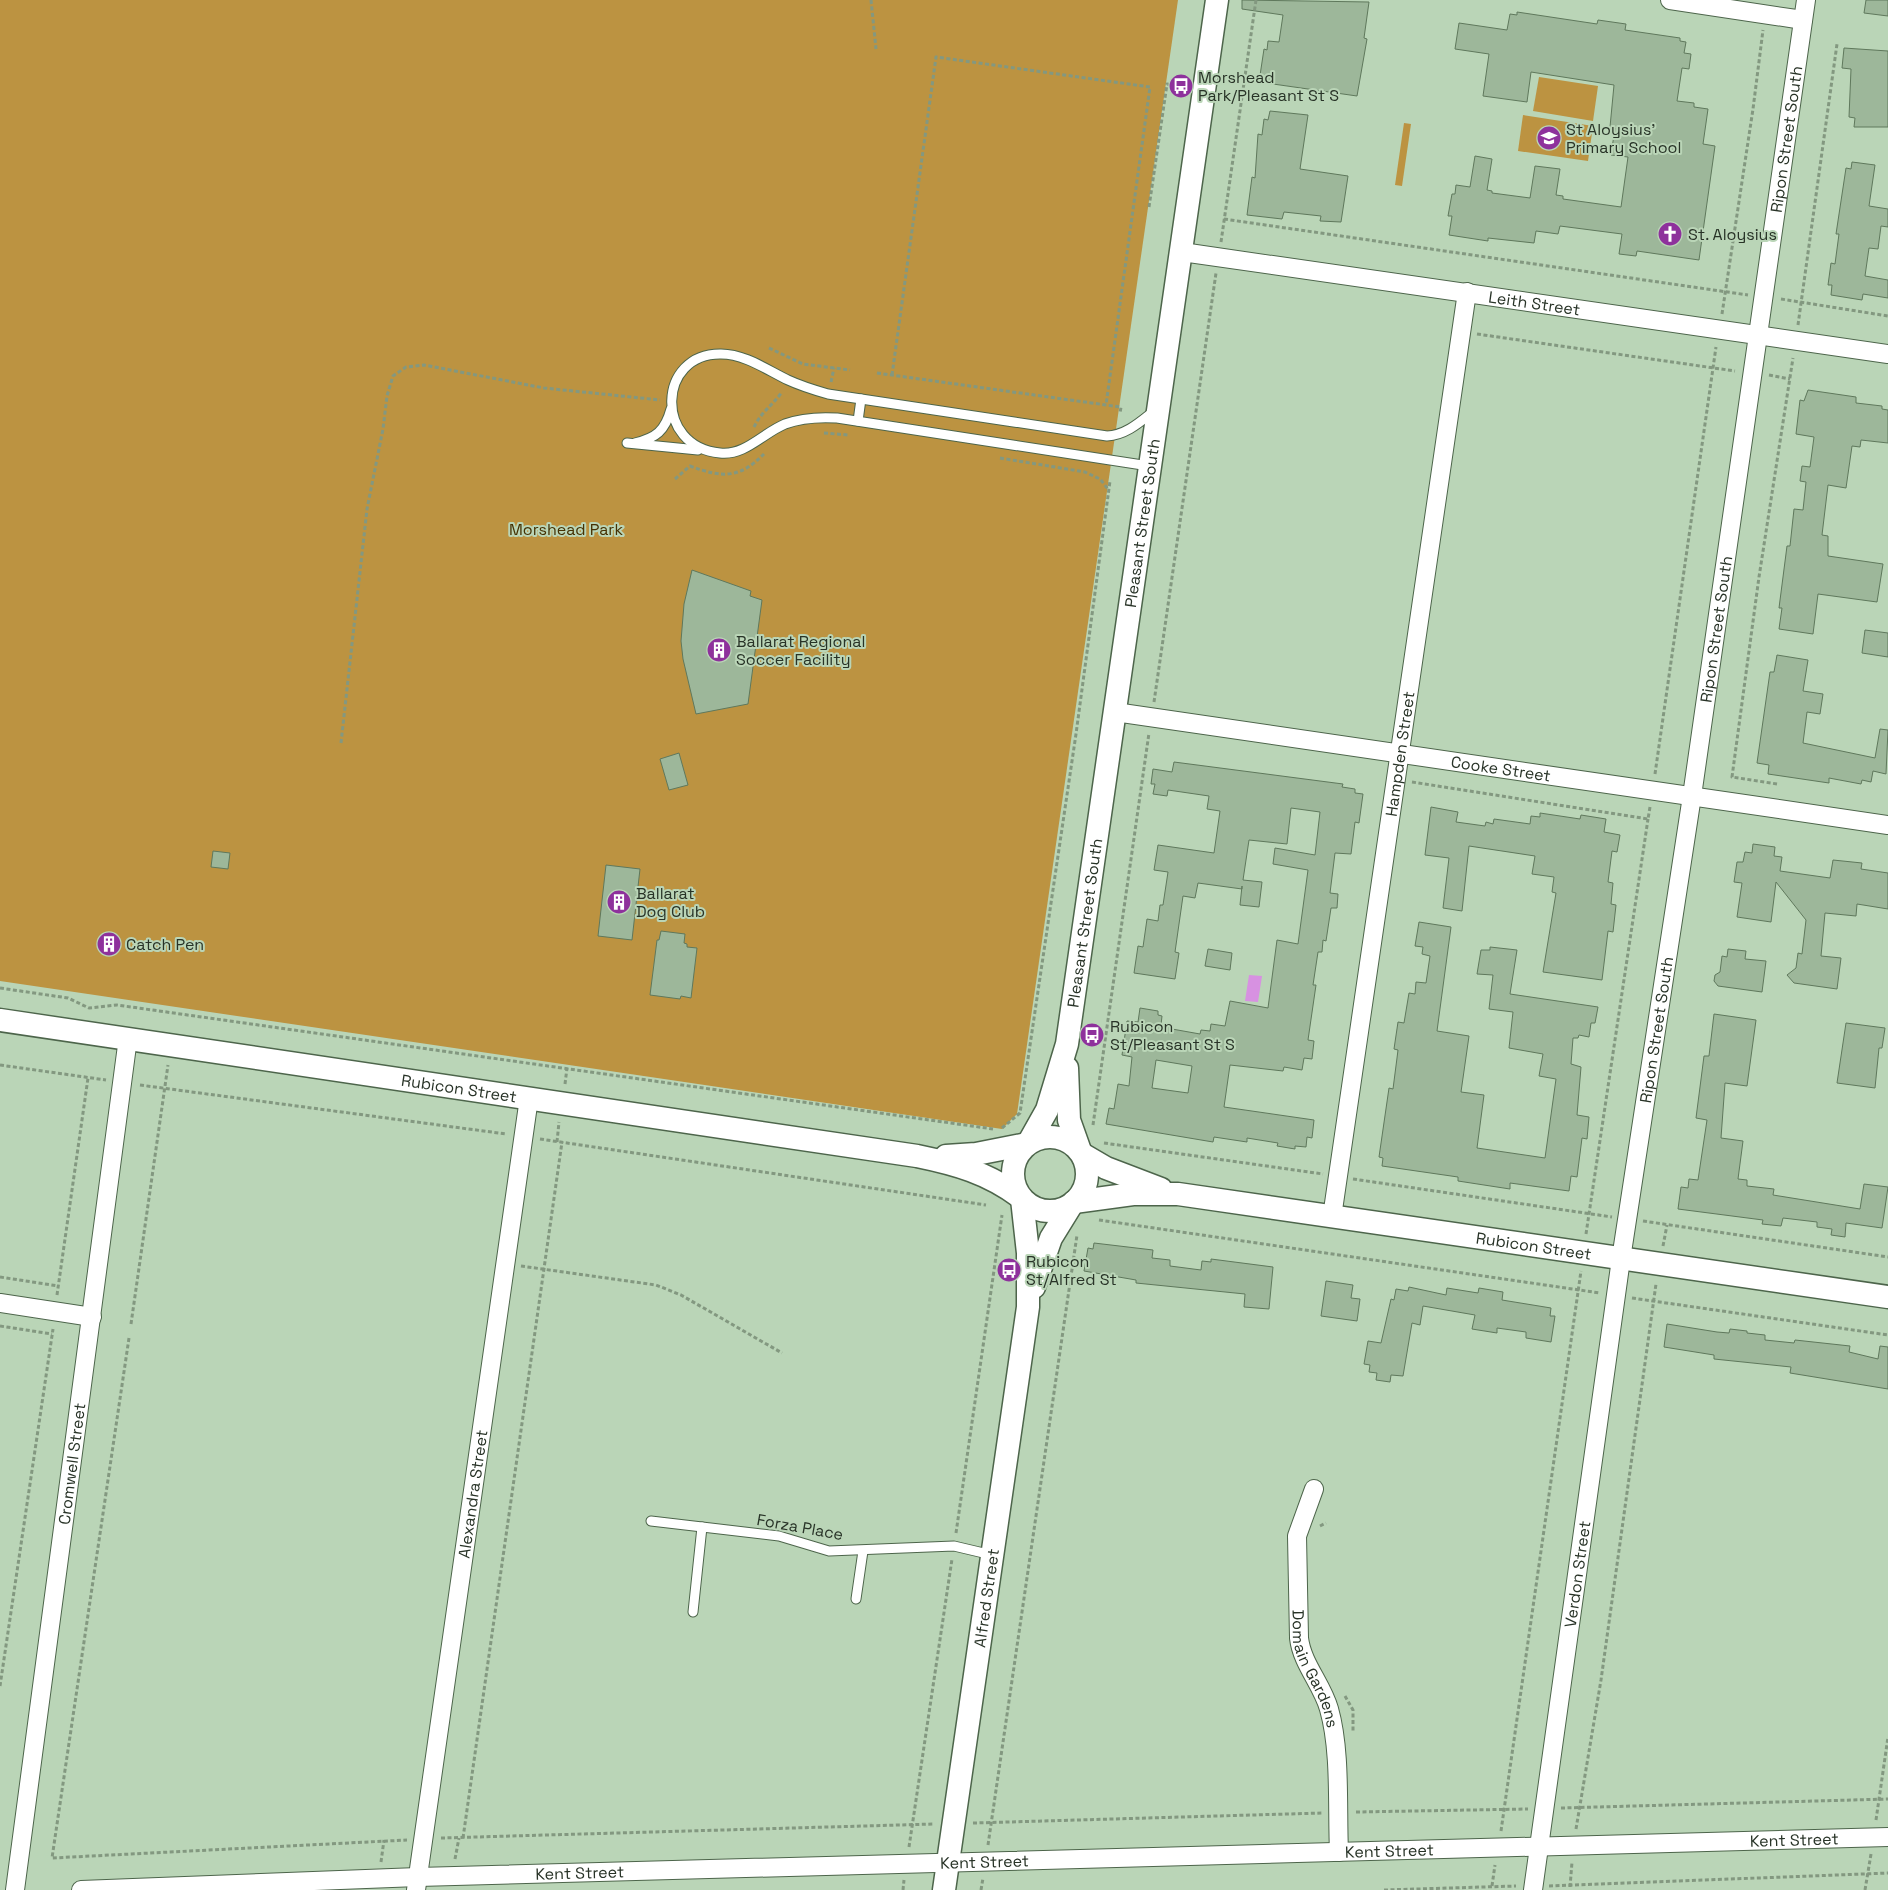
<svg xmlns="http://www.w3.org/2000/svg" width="1888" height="1890" font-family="'Space Grotesk',sans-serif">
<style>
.green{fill:#bc9341}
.water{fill:#d791e1}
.building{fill:#9db79a;stroke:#5f785c;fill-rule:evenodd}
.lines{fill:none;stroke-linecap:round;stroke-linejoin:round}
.service-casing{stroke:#4d654b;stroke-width:11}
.minor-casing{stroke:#4d654b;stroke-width:20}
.tertiary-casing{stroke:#4d654b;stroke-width:25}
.path{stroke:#839880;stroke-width:3;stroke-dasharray:4 2.5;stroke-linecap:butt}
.service{stroke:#fff;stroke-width:9}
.minor{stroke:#fff;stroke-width:18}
.tertiary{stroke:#fff;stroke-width:22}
.labels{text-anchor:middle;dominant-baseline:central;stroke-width:4;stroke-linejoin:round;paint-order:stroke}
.poi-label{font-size:16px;fill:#283327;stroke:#bad5b7;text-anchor:start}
.street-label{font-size:16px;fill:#283327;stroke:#bad5b7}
.park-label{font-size:16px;fill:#453103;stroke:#bad5b7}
</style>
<rect width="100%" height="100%" fill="#bad5b7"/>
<!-- green -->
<g class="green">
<polygon points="0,0 1178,0 1017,1114 1002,1129 0,981"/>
<polygon points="1539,77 1598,86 1593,121 1533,111"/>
<polygon points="1523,115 1593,126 1588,161 1518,151"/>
<polygon points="1404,123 1411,124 1402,186 1395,185"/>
</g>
<!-- water -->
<polygon class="water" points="1249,975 1262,976 1258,1002 1245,1001"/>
<!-- building -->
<g class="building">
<polygon points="1242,0 1369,2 1364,38 1367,39 1357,96 1259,82 1264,49 1267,50 1268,41 1279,42 1283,15 1242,9"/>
<polygon points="1866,0 1888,0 1888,16 1864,13"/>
<polygon points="1517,12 1597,24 1598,20 1626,24 1625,30 1680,38 1680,41 1686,42 1684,53 1691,54 1689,69 1682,68 1677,101 1694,103 1694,107 1708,109 1703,144 1715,146 1699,260 1637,251 1636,256 1619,254 1622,234 1560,226 1558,234 1536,231 1534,243 1488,238 1488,241 1449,235 1452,216 1448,216 1452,194 1455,194 1456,185 1470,187 1475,156 1492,159 1487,190 1492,191 1492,193 1530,198 1535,166 1560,169 1556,195 1563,196 1563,199 1621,207 1628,157 1611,155 1615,128 1610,127 1614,85 1531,72 1527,102 1483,96 1489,54 1455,49 1459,23 1507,30 1510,14 1517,15"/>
<polygon points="1844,48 1888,51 1888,127 1854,127 1855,118 1849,117 1851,69 1842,68"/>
<polygon points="1270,111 1308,115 1300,169 1348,176 1341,222 1320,221 1321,216 1284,212 1282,219 1247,215 1252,177 1255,178 1258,134 1262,135 1264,119 1268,120"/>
<polygon points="1852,162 1875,165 1869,206 1888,209 1888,227 1881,226 1878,249 1869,248 1865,276 1888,280 1888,298 1863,294 1862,300 1831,295 1832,285 1828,285 1831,263 1835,264 1839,234 1836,234 1846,168 1851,169"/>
<polygon points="1808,390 1856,397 1856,403 1882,406 1882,409 1888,410 1888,443 1861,440 1860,447 1852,446 1846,488 1828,485 1822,535 1828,536 1828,556 1883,564 1877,602 1818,594 1813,634 1779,629 1782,608 1779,608 1787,546 1790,546 1794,509 1803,510 1806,482 1800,481 1802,466 1810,467 1814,437 1796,434 1800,400 1804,401"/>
<polygon points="692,570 751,591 750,596 762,600 748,704 696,714 683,659 681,641 684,604"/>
<polygon points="1865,630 1888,633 1888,657 1862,653"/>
<polygon points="1777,655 1808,660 1803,691 1823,694 1820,714 1807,712 1803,743 1875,758 1880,729 1888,730 1886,774 1873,771 1871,782 1862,780 1861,784 1829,778 1829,783 1768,774 1769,765 1757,763 1770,672 1774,672"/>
<polygon points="679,753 688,785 669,790 660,759"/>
<path d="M1174,762L1343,784L1342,787L1355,789V793L1363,794L1359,823L1355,822L1351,854L1335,853L1330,893L1338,894L1337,908H1331L1326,941L1323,940L1322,952H1318L1313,985H1316L1308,1040L1314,1041L1312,1059L1304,1058L1302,1070L1284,1067L1283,1071L1230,1065L1224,1107L1314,1120L1312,1138L1307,1137L1306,1147L1295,1146V1149L1277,1146L1278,1143L1247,1138V1142L1214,1137L1213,1142L1106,1124L1109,1108L1114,1109L1118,1084L1129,1086L1132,1057L1122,1055L1127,1021L1138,1022L1140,1008L1158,1011V1015L1162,1016L1161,1025L1172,1026V1029L1200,1034L1201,1030L1210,1031L1211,1024L1225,1026L1230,1001L1268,1008L1277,940L1298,944L1308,870L1273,864L1275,848L1315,855L1320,812L1291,808L1287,844L1249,840L1243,880L1262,882L1259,907L1240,905L1242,886V889L1198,883L1195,898L1183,896L1175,952L1179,953L1175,979L1134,973L1138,946L1143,947L1147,919L1158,921L1160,905H1163L1168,872L1154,870L1158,845L1214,853L1220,811L1207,809L1209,796L1168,790L1167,796L1153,794L1155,784H1151L1153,769L1172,772ZM1156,1060L1192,1066L1188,1093L1152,1088Z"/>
<polygon points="1431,807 1458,812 1456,822 1485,826 1486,822 1493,824 1494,819 1530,824 1531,816 1540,817 1540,813 1580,819 1581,815 1606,819 1604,832 1620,835 1617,852 1612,851 1608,882 1613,883 1611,904 1616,905 1613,932 1608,931 1602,980 1543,972 1556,893 1552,892 1554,877 1532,874 1535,856 1469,846 1462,911 1443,908 1449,858 1425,855"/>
<polygon points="1753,844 1775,847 1774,856 1782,857 1780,871 1830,878 1833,860 1862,863 1861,869 1888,873 1888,909 1857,904 1856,916 1825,913 1821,956 1841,958 1837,989 1794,983 1787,975 1796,968 1798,953 1802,954 1806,920 1776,882 1771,922 1737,917 1742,883 1734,882 1737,862 1743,862 1745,852 1752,853"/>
<polygon points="213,851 230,853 228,869 211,867"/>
<polygon points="606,865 640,869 632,940 598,936"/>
<polygon points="1419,922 1451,927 1437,1031 1469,1036 1461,1092 1484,1095 1477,1148 1545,1158 1556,1079 1539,1076 1543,1054 1509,1048 1513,1012 1489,1009 1493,975 1477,974 1481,950 1490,950 1490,947 1517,950 1510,994 1598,1007 1595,1023 1591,1023 1589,1037 1579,1035 1578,1038 1573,1038 1571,1064 1581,1067 1577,1115 1589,1117 1587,1139 1582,1138 1577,1177 1571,1176 1569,1191 1510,1183 1510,1189 1458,1181 1458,1177 1382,1166 1383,1158 1379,1157 1389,1088 1393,1089 1397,1058 1398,1050 1394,1049 1398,1022 1404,1023 1409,993 1415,994 1416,982 1426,983 1430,956 1422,954 1423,947 1415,946"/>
<polygon points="661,931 685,934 684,943 687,944 687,947 697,948 691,998 681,996 680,999 650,995 657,940 659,940"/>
<polygon points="1208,949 1232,953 1230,970 1205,966"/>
<polygon points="1728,949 1746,951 1745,959 1766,961 1762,992 1718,986 1714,981 1715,975 1720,972 1722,956 1727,957"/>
<polygon points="1714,1014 1756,1020 1747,1086 1725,1083 1721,1138 1743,1141 1738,1179 1747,1180 1747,1186 1774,1189 1773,1195 1860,1209 1864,1184 1888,1187 1882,1228 1846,1223 1845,1237 1831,1235 1832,1229 1817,1227 1817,1222 1783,1218 1781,1226 1762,1224 1763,1220 1678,1209 1681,1187 1688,1188 1689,1179 1698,1180 1707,1120 1696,1118 1704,1056 1709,1056"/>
<polygon points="1846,1023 1885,1028 1882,1048 1879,1048 1875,1088 1837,1083"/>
<polygon points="1094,1243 1153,1250 1152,1258 1170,1260 1170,1266 1201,1270 1202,1261 1211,1262 1211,1259 1273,1267 1269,1309 1244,1307 1245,1294 1136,1283 1136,1280 1084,1271 1088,1248 1093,1249"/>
<polygon points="1326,1281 1353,1285 1351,1298 1360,1299 1357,1321 1321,1316"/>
<polygon points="1409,1287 1446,1295 1447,1288 1478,1293 1479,1288 1503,1292 1502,1300 1551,1308 1550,1316 1555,1316 1551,1342 1526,1338 1526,1332 1497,1328 1497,1333 1472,1329 1475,1315 1423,1306 1420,1325 1412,1323 1403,1376 1391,1375 1390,1382 1376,1380 1377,1373 1369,1372 1370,1365 1364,1364 1368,1341 1381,1343 1391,1299 1394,1300 1396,1289 1408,1291"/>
<polygon points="1667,1324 1717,1332 1729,1333 1730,1329 1747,1331 1747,1333 1765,1335 1765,1340 1794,1343 1795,1340 1850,1346 1849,1352 1878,1359 1880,1346 1888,1347 1888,1389 1790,1373 1791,1367 1714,1359 1714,1355 1664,1347"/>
</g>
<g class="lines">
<defs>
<g id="service">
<polyline points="858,421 861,399"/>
<polyline points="627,443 698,450"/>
<path d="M635,443C656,438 665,431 671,409"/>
<path d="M1149,466L837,418C820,417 801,418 785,424C763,433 745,456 720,453C654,447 657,353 721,354C745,354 767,370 788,380C801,386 814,390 828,394L1107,436C1126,435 1140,422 1154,411"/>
<polyline points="651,1521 779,1536 829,1551 954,1546 992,1555"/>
<polyline points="856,1599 863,1551"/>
<polyline points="693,1612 702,1527"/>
</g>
<g id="minor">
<polyline points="1670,0 1803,20"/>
<path id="s1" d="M1182,252L1888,354"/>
<path id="s2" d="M1115,712L1888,825"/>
<path id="s3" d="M1332,1217L1467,292"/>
<polyline points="0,1303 92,1317"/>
<path id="s4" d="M1314,1489L1297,1536L1299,1638C1302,1664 1322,1684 1329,1709C1341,1751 1337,1808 1339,1852"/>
<path id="s5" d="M15,1890L128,1038"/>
<path id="s6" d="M81,1890L418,1877L1888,1837"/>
<path id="s7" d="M416,1890L529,1098"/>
<path id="s8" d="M1533,1890L1621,1259L1692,796L1806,0"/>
</g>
<g id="tertiary">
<path id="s9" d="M0,1020L917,1156C956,1164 988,1173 1020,1197"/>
<polyline points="1067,1068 1069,1120 1080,1151"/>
<circle cx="1050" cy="1174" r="37"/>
<path id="s10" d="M1029,1142L1047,1110L1067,1044L1217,0"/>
<polyline points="1082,1154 1106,1168 1161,1189"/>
<polyline points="946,1156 976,1154 1027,1144"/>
<path id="s11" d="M1074,1202L1133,1194H1178L1888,1297"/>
<polyline points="1034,1287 1051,1238 1072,1204"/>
<path id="s12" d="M944,1890L1028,1307V1253L1022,1199"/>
</g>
</defs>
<!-- service casing -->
<use href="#service" class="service-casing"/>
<!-- minor casing -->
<use href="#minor" class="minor-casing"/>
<!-- tertiary casing -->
<use href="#tertiary" class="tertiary-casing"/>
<!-- path -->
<g class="path">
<polyline points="871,0 876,49"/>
<polyline points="1149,207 1167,84 1181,86"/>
<polyline points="1224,219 1748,295"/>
<polyline points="1221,242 1256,0"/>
<polyline points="1781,299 1888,316"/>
<polyline points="1722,314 1753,109 1763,30"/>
<polyline points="1798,325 1837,44"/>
<polyline points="1477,334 1735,371"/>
<polyline points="769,348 803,364 850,370"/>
<polyline points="877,373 1106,405 1121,407 1120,413"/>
<polyline points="892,375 936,57 1150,87 1106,405"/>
<polyline points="1769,375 1790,379"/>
<polyline points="831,382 834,368"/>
<path d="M754,427C762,411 772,406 782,392"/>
<polyline points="824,433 848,435"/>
<polyline points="1000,458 1085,472 1100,479 1108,489"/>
<path d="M675,479L690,466C722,478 739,479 764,454"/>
<polyline points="1154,702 1216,273"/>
<polyline points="341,743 367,509 383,429 387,396 393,376 406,367 424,365 544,388 660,400"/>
<polyline points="1655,774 1716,347"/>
<polyline points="1412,782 1648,819 1650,807"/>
<polyline points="1777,784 1732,777 1759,577 1793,358"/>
<polyline points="0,988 68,998 89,1008 117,1005 993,1129"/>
<polyline points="0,1065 106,1080"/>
<polyline points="565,1084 567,1068"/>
<polyline points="140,1085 506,1134"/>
<polyline points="1093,1125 1149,733"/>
<polyline points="1002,1128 1020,1113 1076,734 1110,481"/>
<polyline points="540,1139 986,1205"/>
<polyline points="557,1142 559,1122"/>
<polyline points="1104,1143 1323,1174"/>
<polyline points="1353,1179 1612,1217"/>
<polyline points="1099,1220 1600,1293"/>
<polyline points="1643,1221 1888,1257"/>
<polyline points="1586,1234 1648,819"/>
<polyline points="1663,1246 1667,1225"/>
<polyline points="521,1266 656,1285 681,1295 782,1353"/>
<polyline points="0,1277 58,1286"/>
<polyline points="57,1295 88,1078"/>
<polyline points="1632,1298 1888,1335"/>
<polyline points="131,1324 168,1065"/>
<polyline points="0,1326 52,1334"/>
<polyline points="129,1338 52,1858 407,1840"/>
<polyline points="1320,1526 1326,1523"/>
<polyline points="956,1533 1002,1215"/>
<polyline points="0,1686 53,1329"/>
<polyline points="1345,1696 1353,1710 1353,1732"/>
<polyline points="1561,1808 1888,1799"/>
<polyline points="1356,1812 1528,1809"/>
<polyline points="1876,1820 1888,1737"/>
<polyline points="973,1823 1322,1813"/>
<polyline points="1576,1829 1601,1680 1656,1284"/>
<polyline points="1501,1831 1581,1271"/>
<polyline points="441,1838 934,1824"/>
<polyline points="463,1838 562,1142"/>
<polyline points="988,1845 1077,1235"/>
<polyline points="909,1847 952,1559"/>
<polyline points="455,1859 459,1838"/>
<polyline points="381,1862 384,1840"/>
<polyline points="1492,1886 1495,1865"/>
<polyline points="1549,1886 1888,1873"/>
<polyline points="1570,1887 1572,1862"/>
<polyline points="903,1890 904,1880"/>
<polyline points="981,1890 983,1878"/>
<polyline points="1384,1890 1516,1886"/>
<polyline points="1865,1890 1871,1854"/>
</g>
<!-- service -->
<use href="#service" class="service"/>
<!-- minor -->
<use href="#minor" class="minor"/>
<!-- tertiary -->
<use href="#tertiary" class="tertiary"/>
</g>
<!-- icons -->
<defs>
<symbol id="bus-disc" viewBox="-11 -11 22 22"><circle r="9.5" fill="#8e319c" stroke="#bad5b7"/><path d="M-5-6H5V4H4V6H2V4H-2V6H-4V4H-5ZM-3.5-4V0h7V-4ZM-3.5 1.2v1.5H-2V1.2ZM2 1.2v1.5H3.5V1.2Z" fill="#fff"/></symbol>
<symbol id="school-disc" viewBox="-11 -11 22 22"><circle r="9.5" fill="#8e319c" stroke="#bad5b7"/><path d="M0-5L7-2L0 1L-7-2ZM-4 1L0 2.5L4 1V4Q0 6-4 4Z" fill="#fff"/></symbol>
<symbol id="church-disc" viewBox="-11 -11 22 22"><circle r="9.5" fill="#8e319c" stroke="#bad5b7"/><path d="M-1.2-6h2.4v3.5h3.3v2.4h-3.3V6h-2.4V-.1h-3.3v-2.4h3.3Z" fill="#fff"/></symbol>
<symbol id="building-disc" viewBox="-11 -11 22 22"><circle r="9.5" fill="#8e319c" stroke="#bad5b7"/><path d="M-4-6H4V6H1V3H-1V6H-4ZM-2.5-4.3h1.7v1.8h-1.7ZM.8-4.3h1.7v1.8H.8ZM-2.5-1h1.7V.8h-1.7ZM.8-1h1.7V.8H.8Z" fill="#fff"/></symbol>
</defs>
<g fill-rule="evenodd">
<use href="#bus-disc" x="1167" y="72" width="28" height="28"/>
<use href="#school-disc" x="1535" y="124" width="28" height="28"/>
<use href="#church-disc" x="1656" y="220" width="28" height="28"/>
<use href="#building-disc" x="705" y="636" width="28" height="28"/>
<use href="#building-disc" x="605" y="888" width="28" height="28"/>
<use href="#building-disc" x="95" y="930" width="28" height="28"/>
<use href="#bus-disc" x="1078" y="1021" width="28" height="28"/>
<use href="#bus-disc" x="995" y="1256" width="28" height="28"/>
</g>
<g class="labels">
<!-- poi labels -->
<g class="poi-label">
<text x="1198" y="77">Morshead<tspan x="1198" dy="18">Park/Pleasant St S</tspan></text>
<text x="1566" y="129">St Aloysius'<tspan x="1566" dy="18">Primary School</tspan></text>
<text x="1688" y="234">St. Aloysius</text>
<text x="736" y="641">Ballarat Regional<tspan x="736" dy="18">Soccer Facility</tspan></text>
<text x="636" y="893">Ballarat<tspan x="636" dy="18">Dog Club</tspan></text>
<text x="126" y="944">Catch Pen</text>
<text x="1110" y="1026">Rubicon<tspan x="1110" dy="18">St/Pleasant St S</tspan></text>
<text x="1026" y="1261">Rubicon<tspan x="1026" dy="18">St/Alfred St</tspan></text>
</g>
<!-- street labels -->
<g class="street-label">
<text stroke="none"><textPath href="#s8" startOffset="1769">Ripon Street South</textPath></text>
<text stroke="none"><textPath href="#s1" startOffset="356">Leith Street</textPath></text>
<text stroke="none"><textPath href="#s10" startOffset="632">Pleasant Street South</textPath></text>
<text stroke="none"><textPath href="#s8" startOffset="1274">Ripon Street South</textPath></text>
<text stroke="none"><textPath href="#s3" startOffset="468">Hampden Street</textPath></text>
<text stroke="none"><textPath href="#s2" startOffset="390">Cooke Street</textPath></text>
<text stroke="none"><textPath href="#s10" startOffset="228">Pleasant Street South</textPath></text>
<text stroke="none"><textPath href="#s8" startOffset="869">Ripon Street South</textPath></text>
<text stroke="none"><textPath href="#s9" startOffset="464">Rubicon Street</textPath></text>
<text stroke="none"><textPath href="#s11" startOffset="464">Rubicon Street</textPath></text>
<text stroke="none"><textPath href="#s5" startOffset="430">Cromwell Street</textPath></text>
<text stroke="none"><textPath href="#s7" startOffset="400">Alexandra Street</textPath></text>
<text transform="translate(800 1527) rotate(10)">Forza Place</text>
<text stroke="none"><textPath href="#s8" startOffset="319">Verdon Street</textPath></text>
<text stroke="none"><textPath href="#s12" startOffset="295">Alfred Street</textPath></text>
<text stroke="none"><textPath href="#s4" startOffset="186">Domain Gardens</textPath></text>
<text stroke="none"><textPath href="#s6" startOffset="1714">Kent Street</textPath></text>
<text stroke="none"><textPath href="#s6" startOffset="1309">Kent Street</textPath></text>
<text stroke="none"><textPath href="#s6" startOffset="904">Kent Street</textPath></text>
<text stroke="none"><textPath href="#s6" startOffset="499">Kent Street</textPath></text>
</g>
<!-- park labels -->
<g class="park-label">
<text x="566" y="529">Morshead Park</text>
</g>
</g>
</svg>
